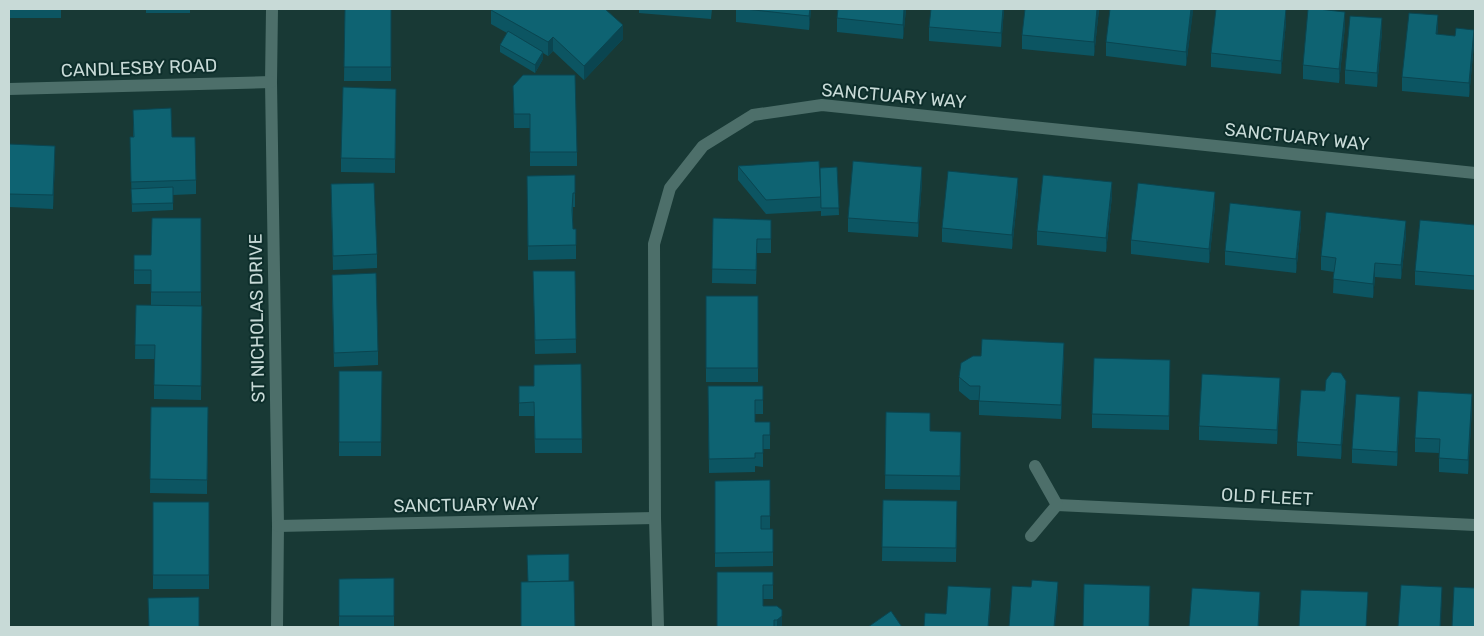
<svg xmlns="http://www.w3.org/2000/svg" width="1484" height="636" font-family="Rubik,sans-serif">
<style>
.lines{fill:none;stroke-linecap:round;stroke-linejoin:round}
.minor{stroke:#4d6f6a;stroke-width:12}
.wall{fill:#0c5562}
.shaded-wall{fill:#0a4550}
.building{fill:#0e6372;stroke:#0a4550}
.labels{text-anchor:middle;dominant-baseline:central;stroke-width:4;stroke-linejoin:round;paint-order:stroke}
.street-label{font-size:18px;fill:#c8dad7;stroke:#0d2e2b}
</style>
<rect width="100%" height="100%" fill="#183935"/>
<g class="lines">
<!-- minor -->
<g class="minor">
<polyline points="272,9 271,82 278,526 277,627"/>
<polyline points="9,89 271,82"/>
<polyline points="1057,505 1475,525"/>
<polyline points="278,526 655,518"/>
<polyline points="1031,536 1057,505 1035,466"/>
<polyline points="658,627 655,518 654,244 670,188 703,146 753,115 822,105 1475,173"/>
</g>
</g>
<!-- wall -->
<g class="wall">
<rect x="9" y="9" width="52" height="9"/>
<rect x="146" y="9" width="44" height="4"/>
<polygon points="345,9 391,9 391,81 344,81"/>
<polygon points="639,9 712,9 711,19 639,13"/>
<polygon points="736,9 811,9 809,30 736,22"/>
<polygon points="838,9 906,9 903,39 837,32 837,18"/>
<polygon points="1004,9 1001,47 929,41 929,27"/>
<polygon points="1099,9 1094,56 1022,49 1022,35"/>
<polygon points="1193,9 1186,66 1106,56 1106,42"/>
<polygon points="491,10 623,39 584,80 553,51 548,56 543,53 543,59 535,73 500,52 500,45 507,33 491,24"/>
<polygon points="1286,22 1281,74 1211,67 1211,53"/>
<polygon points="1345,26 1339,83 1303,79 1303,65"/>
<polygon points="1438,29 1437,34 1474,44 1469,97 1402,91 1402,77"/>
<polygon points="1382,32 1377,87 1345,84 1345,70"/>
<polygon points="513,86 577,152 577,166 530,166 530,128 514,128"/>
<polygon points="396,89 395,173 341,172 341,158"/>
<polygon points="133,110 172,137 196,180 196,194 173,195 173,210 132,212 130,137 133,137"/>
<polygon points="9,144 55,160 53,209 9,207"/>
<polygon points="738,166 820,168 837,167 839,215 821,216 821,205 821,211 766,214 738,180"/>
<polygon points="575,175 575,207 573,207 573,229 576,229 576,259 528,260 527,176"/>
<polygon points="922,181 918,237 848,232 848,218"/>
<polygon points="1018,192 1012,249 942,242 942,228"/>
<polygon points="1112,196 1106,252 1037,245 1037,231"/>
<polygon points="331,198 377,254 377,268 333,270"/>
<polygon points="1215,206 1209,263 1131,254 1131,240"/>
<polygon points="201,218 201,306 179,306 202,306 201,400 154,399 154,359 135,359 136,305 151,305 151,284 134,284 134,270 151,255"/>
<polygon points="713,218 771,220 771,253 757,253 756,284 712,283"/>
<polygon points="1301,225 1296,273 1225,265 1225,251"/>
<polygon points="1475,225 1475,290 1415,285 1415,271"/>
<polygon points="1406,235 1401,279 1375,277 1373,298 1333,293 1334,272 1321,270 1321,256"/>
<polygon points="533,271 575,271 576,353 535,354"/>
<polygon points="332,289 378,351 378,365 334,367"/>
<rect x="706" y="296" width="52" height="86"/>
<polygon points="981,356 1064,357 1061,419 979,415 979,400 970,400 959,391 959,377"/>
<polygon points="1170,360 1169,430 1092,428 1092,414"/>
<polygon points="581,364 582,453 535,453 534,416 519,416 519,400 534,386"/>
<polygon points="339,371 382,371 381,456 339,456"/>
<polygon points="708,386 763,386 763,414 755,414 755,422 770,422 770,449 763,449 763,467 755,466 755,472 709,473"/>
<polygon points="1280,392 1277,444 1199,440 1199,426"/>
<polygon points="1346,394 1341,459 1297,456 1297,442"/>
<polygon points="151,407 208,407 207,494 150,493"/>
<polygon points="1472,408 1468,474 1439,472 1439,453 1415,452 1415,438"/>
<polygon points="1400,411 1397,466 1352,463 1352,449"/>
<polygon points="886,412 930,431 961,432 960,490 885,489"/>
<polygon points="770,480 770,529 773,529 773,566 715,567 715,481"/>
<polygon points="883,500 957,515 956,562 882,561"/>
<rect x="153" y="502" width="56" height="87"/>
<polygon points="773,572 773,599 763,599 763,606 777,606 782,627 717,627"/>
<polygon points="394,578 394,627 339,627 339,579"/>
</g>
<!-- shaded-wall -->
<g class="shaded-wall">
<polygon points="810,9 811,9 809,30 809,16"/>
<polygon points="904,9 906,9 903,39 903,25"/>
<polygon points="1003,9 1004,9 1001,47 1001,33"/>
<polygon points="1097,9 1099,9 1094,56 1094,42"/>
<polygon points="1191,9 1193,9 1193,12 1186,66 1186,52"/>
<polygon points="1286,9 1286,22 1281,74 1281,61"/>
<polygon points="1345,12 1345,26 1339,83 1339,69"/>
<polygon points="1438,15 1438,29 1436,48 1436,34"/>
<polygon points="1382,18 1382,32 1377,87 1377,73"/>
<polygon points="623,25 623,39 584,80 584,66"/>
<polygon points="1474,30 1474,44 1469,97 1469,83"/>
<polygon points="553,37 553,51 548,56 548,42"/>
<polygon points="543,52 543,59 535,73 535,65"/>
<polygon points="55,146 55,160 53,209 53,195"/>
<polygon points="922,167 922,181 918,237 918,223"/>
<polygon points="1018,178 1018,192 1012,249 1012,235"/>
<polygon points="1112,182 1112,196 1106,252 1106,238"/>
<polygon points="1215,192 1215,206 1209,263 1209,249"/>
<polygon points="1301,211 1301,225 1296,273 1296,259"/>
<polygon points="1406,221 1406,235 1401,279 1401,265"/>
<polygon points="1375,263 1375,277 1373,298 1373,284"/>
<polygon points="1064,343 1064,357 1061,419 1061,405"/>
<polygon points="1280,378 1280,392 1277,444 1277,430"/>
<polygon points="1346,381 1346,394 1341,459 1341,445"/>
<polygon points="1472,394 1472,408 1468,474 1468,460"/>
<polygon points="1400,397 1400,411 1397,466 1397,452"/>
<polygon points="1058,582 1058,596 1055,627 1054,627"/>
<polygon points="1442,587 1441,627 1440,627"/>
<polygon points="991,588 991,602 989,627 988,627"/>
<polygon points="1260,592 1260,606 1259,627 1258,627"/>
<polygon points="782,616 782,627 777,627 777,620"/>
</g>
<!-- building -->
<g class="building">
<polygon points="345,9 391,9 391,67 344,67"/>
<polygon points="492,9 605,9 623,25 584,66 553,37 548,42 491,10"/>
<polygon points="745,9 810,9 809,16"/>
<polygon points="838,9 904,9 903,25 837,18"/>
<polygon points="931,9 1003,9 1001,33 929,27"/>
<polygon points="1025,9 1097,9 1094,42 1022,35"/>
<polygon points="1110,9 1191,9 1186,52 1106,42"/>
<polygon points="1216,9 1286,9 1281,61 1211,53"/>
<polygon points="1308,9 1318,9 1345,12 1339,69 1303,65"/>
<polygon points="1409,13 1438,15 1436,34 1455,36 1456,28 1474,30 1469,83 1402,77"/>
<polygon points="1350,16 1382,18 1377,73 1345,70"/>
<polygon points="508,31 543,52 535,65 500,45"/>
<polygon points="523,75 575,75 577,152 530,152 530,114 514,114 513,86"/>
<polygon points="343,87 396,89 395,159 341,158"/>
<polygon points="171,108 172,137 195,137 196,180 131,182 130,137 134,137 133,110"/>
<polygon points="9,144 55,146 53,195 9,194"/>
<polygon points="819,161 821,197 766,200 738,166"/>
<polygon points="853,161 922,167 918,223 848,218"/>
<polygon points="837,167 839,208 821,208 820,168"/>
<polygon points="948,171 1018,178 1012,235 942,228"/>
<polygon points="575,175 575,193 573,193 572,210 573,229 576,229 576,245 528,246 527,176"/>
<polygon points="1043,175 1112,182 1106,238 1037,231"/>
<polygon points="374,183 377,254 333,256 331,184"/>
<polygon points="1138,183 1215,192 1209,249 1131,240"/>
<polygon points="173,187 173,203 132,204 131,189"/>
<polygon points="1230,203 1301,211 1296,259 1225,251"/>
<polygon points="1326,212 1406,221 1401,265 1375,263 1373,284 1333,279 1336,258 1321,256"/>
<polygon points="152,218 201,218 201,292 151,292 151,270 134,270 134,255 151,255"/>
<polygon points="713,218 771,220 771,239 757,239 756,270 712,269"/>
<polygon points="1420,220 1475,225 1475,276 1415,271"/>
<polygon points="533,271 575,271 576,339 535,340"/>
<polygon points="376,273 378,351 334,353 332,275"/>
<rect x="706" y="296" width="52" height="72"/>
<polygon points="136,305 202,306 201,386 154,385 155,345 135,345"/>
<polygon points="982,339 1064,343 1061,405 979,401 980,386 970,386 959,377 961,363 973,356 981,356"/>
<polygon points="1094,358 1170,360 1169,416 1092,414"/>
<polygon points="581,364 582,439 535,439 534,402 519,403 519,386 534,386 534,365"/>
<polygon points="339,371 382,371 381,442 339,442"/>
<polygon points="1332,372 1341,373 1346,381 1341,445 1297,442 1301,390 1325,391 1326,380"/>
<polygon points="1202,374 1280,378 1277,430 1199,426"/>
<polygon points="708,386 763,386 763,400 755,400 755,422 770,422 770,435 763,435 763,453 755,453 755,458 709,459"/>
<polygon points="1418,391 1472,394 1468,460 1439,458 1440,439 1415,438"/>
<polygon points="1356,394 1400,397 1397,452 1352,449"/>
<polygon points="151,407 208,407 207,480 150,479"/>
<polygon points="886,412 930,413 930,431 961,432 960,476 885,475"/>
<polygon points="770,480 770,516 761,516 761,529 773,529 773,552 715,553 715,481"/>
<polygon points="883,500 957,501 956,548 882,547"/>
<rect x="153" y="502" width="56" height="73"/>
<polygon points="569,554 569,581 528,582 527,555"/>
<polygon points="717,572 773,572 773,585 763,585 763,606 777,606 782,610 782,616 777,620 774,620 774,627 717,627"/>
<polygon points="394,578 394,616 339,616 339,579"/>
<polygon points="1032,580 1058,582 1054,627 1009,627 1012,586 1031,587"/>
<polygon points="574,581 575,627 521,627 521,582"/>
<polygon points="1084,584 1150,586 1149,627 1083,627"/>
<polygon points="1401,585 1442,587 1440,627 1398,627"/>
<polygon points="948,586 991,588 988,627 924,627 925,613 946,614"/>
<polygon points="1454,587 1475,588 1475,627 1452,627"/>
<polygon points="1192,588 1260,592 1258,627 1189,627"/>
<polygon points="1301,590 1368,592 1366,627 1299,627"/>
<polygon points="199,597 199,627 149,627 148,598"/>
<polygon points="891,611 902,627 868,627"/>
</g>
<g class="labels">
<!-- street labels -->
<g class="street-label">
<text transform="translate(139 68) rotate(-2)">CANDLESBY ROAD</text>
<text transform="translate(894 96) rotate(5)">SANCTUARY WAY</text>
<text transform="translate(1297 137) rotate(6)">SANCTUARY WAY</text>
<text transform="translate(257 318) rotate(-91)">ST NICHOLAS DRIVE</text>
<text transform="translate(1267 497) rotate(3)">OLD FLEET</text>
<text transform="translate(466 505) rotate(-1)">SANCTUARY WAY</text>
</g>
</g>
<!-- border -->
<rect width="1484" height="636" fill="none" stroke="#c8dad7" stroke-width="20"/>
</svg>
